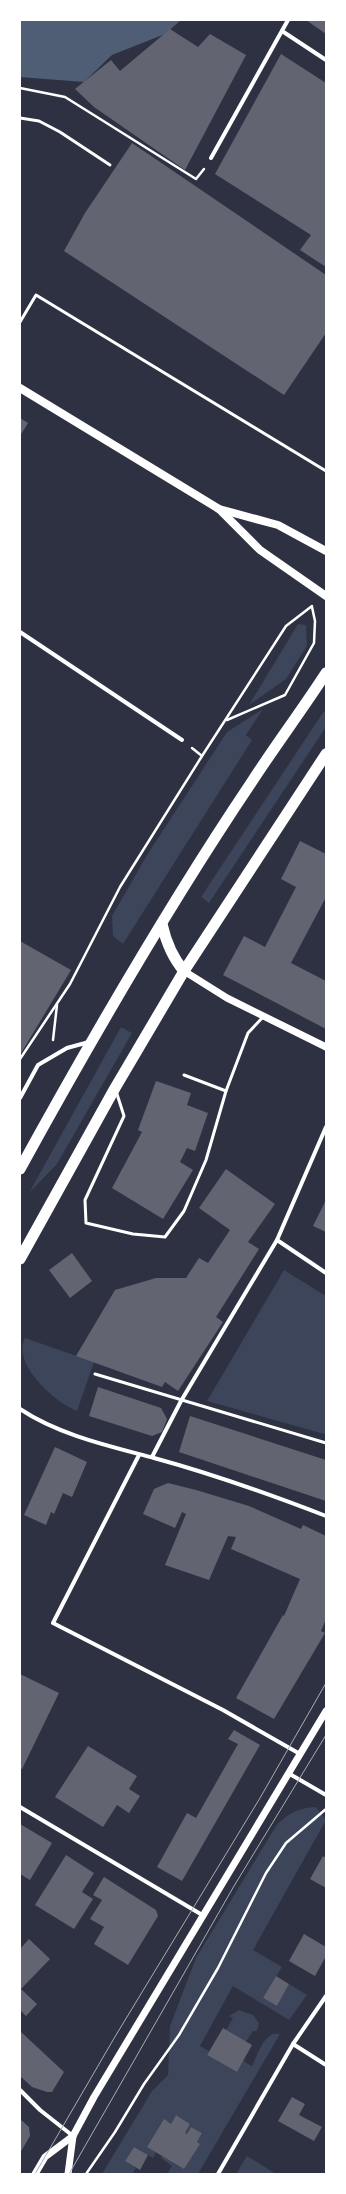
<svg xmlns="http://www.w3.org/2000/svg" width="346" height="2194" font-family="'Exo 2',sans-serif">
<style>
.green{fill:#3c4559}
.water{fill:#4f5d75}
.building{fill:#626471}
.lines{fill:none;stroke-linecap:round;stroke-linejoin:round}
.path{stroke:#fff;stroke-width:2.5}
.service{stroke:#fff;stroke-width:3}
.minor{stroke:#fff;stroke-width:4}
.tertiary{stroke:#fff;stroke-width:7}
.secondary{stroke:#fff;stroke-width:8}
.trunk{stroke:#fff;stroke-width:11}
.tram{stroke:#abadb3;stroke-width:1}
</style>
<rect width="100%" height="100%" fill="#2d3142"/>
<!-- green -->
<g class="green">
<polygon points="298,624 306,625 307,646 286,679 249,705"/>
<polygon points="263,709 246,735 252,740 123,944 113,936 112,916 147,855 227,732"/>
<polygon points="324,711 326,713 326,727 209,903 201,897"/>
<polygon points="121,1027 132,1033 57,1164 29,1193"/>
<polygon points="284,1270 326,1296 326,1432 324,1434 207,1401"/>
<path d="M25,1338L94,1362L77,1411C55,1403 11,1363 25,1338Z"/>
<path d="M316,1807L326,1820L253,1950L282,1967L263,1998L277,2006L289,1984L307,1995L289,2020L233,1986L200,2046L209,2051L207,2055L237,2072L243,2061L252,2066C257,2056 265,2029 280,2034L198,2174H167L172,2166L161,2158L162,2155L184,2169L199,2144L197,2142L202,2133L191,2127L187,2134L185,2133L190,2124L176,2115L171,2124L164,2120L156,2152L153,2158L134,2147L125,2161L136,2168L132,2174H102L152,2091L168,2075L170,2026L196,1958L276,1826C288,1813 298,1808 316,1807Z"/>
<polygon points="239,2010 253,2015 259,2023 257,2031 253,2031 246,2042 226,2030 233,2018 229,2016"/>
<polygon points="247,2156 276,2174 236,2174"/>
</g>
<!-- water -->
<polygon class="water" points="20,20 181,20 165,34 112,55 84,82 20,77"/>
<!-- building -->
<g class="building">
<polygon points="306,20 326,20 326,34"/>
<polygon points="170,29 198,47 210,34 246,55 185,170 94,107 75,89 111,60 120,71"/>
<polygon points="281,54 326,83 326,267 300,250 311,235 215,174"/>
<polygon points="132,143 326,275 326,333 284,395 64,251 85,213"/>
<polygon points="20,418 28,423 20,436"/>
<polygon points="300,841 326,854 326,900 325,899 291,963 326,981 326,1029 223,975 244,936 265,947 296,887 281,879"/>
<polygon points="20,941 71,970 20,1055"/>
<polygon points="156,1081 191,1093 187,1105 208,1113 195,1151 187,1148 180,1162 193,1170 163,1219 112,1188 142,1132 138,1130"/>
<polygon points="226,1169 275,1204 248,1242 259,1249 216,1317 223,1322 178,1391 165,1382 162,1387 76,1356 115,1290 156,1278 186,1278 199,1258 208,1263 230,1230 199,1208"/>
<polygon points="326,1200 326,1232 313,1226"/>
<polygon points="72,1253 92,1281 70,1298 49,1270"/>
<polygon points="98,1387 161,1408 167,1419 162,1432 152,1436 89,1416"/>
<polygon points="190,1416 326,1460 326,1501 179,1452"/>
<polygon points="55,1447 87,1462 72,1497 63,1493 54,1514 51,1512 46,1525 24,1515"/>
<polygon points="168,1483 196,1490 249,1506 301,1529 303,1525 326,1536 326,1619 321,1631 325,1633 274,1719 236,1698 283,1615 284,1616 300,1579 231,1549 236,1537 228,1536 209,1580 165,1565 186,1514 182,1512 175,1528 143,1514 154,1489"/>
<polygon points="20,1674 59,1693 22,1769 20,1769"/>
<polygon points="234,1730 260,1745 182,1881 157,1867 187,1813 196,1818 238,1744 228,1739"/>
<polygon points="88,1746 137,1776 129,1789 140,1796 129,1813 117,1805 103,1827 55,1797"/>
<polygon points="20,1824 52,1843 30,1880 20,1874"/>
<polygon points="66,1855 94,1873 82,1892 93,1899 74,1929 35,1905"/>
<polygon points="323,1856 326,1858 326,1888 310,1879"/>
<polygon points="104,1877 156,1910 158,1916 128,1965 94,1944 104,1927 90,1919 102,1900 93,1895"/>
<polygon points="304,1934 326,1947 326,1956 315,1976 289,1961"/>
<polygon points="29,1939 50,1959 21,1989 37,2004 26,2016 20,2010 20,1949"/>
<polygon points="276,1976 289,1984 277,2006 263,1998"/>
<polygon points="223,2028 252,2045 237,2072 207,2055"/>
<polygon points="20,2031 64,2072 52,2092 47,2092 32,2087 20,2076"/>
<polygon points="292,2097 305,2104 299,2115 322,2127 314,2141 278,2121"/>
<polygon points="176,2115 190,2124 185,2133 187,2134 191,2127 202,2133 197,2142 200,2144 184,2169 147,2147 164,2119 171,2124"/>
<polygon points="20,2119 29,2127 30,2136 20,2153"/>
<polygon points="134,2147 148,2155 140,2170 125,2161"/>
</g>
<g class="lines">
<!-- path -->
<g class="path">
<polyline points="20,88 65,97 196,179 204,169"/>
<polyline points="227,720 285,695 314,643 315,621 312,607"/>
<polyline points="192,748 202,756"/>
<polyline points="53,1040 57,1005"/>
<polyline points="20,1059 70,984 120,887 202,756 286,626 312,606"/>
<polyline points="86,2174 115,2132 144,2084 179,2035 218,1968 266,1873 286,1843 326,1809"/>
</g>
<!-- service -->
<g class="service">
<polyline points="20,118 39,121 60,132 110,165"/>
<polyline points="20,322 36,295 326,471"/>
<polyline points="184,1075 226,1091"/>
<polyline points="116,1091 124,1116 85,1200 86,1223 133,1234 165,1237 184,1211 206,1160 226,1091 248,1033 263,1017"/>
<polyline points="95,1374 326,1443"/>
</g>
<!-- minor -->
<g class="minor">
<polyline points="282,31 326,60"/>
<polyline points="211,158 288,20"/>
<polyline points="20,632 182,740"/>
<polyline points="20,1098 38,1065 67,1048 89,1042"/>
<polyline points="277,1240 326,1273"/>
<path d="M20,1409C59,1435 109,1446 154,1458C213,1474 269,1494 326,1516"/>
<polyline points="139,1455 53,1623 223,1710 300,1754"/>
<polyline points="152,1457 181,1401 277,1240 326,1127"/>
<polyline points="288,1773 326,1795"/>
<polyline points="20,1807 204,1916"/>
<polyline points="293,2044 326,2065"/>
<polyline points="20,2090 40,2110 73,2136"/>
<polyline points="218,2174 293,2044 326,1996"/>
</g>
<!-- tertiary -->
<g class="tertiary">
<polyline points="184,971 227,998 326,1047"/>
<polyline points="35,2174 45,2157 73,2136"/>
<polyline points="68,2174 73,2136 94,2097 326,1711"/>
</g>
<!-- secondary -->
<g class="secondary">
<polyline points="20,388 219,509 260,550 326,596"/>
<polyline points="219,509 278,525 326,551"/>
</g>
<!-- trunk -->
<g class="trunk">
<path d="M162,924C166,942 172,957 184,971"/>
<path d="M20,1169C92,1038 167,908 251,783C275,746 302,710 326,673"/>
<polyline points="20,1259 115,1088 184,971 326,754"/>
</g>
<!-- tram -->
<g class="tram">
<polyline points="35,2174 116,2035 260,1798 326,1683"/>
<polyline points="69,2174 234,1886 326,1735"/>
</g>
</g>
<!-- border -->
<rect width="346" height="2194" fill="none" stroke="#ffffff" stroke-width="42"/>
</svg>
